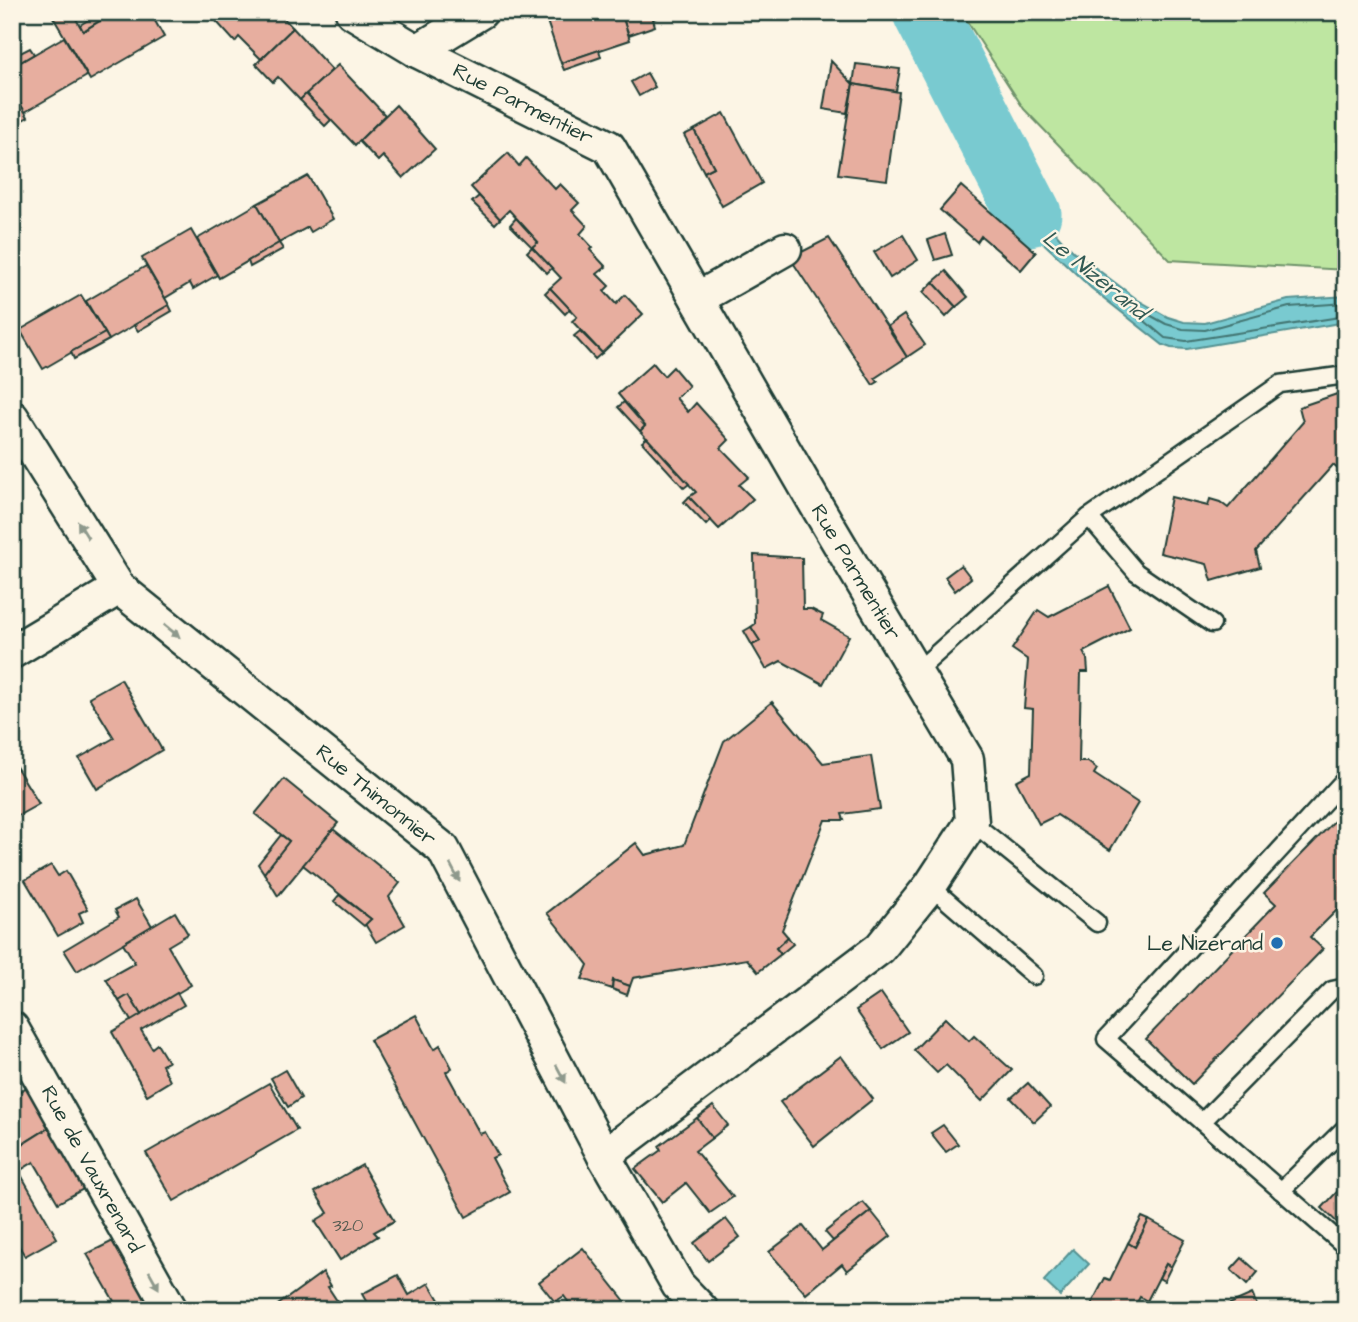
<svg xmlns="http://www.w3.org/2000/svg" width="1358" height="1322" font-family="'Architects Daughter',sans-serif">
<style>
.green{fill:#bee6a1;stroke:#6e926a;stroke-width:2}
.water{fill:#79cad0;stroke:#559292;stroke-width:2}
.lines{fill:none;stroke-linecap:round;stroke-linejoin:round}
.shore{stroke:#437572;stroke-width:2}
.river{stroke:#79cad0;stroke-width:65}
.building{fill:#e7ae9f;stroke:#1f3d34;stroke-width:2}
.service-casing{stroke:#1f3d34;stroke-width:21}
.minor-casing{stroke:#1f3d34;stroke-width:37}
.service{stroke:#fcf5e5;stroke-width:16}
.minor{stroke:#fcf5e5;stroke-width:32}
.oneway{fill:#8e998c}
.poi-dot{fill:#1f6fb2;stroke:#fcf5e5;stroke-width:2.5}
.labels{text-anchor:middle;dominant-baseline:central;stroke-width:5;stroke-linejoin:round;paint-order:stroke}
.number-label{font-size:18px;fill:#51594f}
.street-label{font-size:21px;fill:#1f3d34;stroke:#fcf5e5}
.poi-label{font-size:21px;fill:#1f3d34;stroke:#fcf5e5;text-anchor:end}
.water-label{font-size:23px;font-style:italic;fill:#315953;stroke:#fcf5e5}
</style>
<rect width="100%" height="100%" fill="#fcf5e5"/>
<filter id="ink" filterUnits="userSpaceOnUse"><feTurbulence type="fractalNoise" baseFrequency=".0143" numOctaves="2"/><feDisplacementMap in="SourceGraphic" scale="14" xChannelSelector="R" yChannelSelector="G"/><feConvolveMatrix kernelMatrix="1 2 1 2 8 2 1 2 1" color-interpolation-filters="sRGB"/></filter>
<g filter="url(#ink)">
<!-- green -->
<polygon class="green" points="961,12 1346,12 1346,270 1170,260 1024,109"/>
<!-- water -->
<g class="water">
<polygon points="913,12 946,12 965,41 993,106 964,122 956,111 926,35"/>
<polygon points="1002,126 1038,213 1062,240 1073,251 1138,300 1168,317 1184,322 1205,323 1288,300 1346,296 1346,322 1187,349 1171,348 1163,345 1091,288 1034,234 973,141"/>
<polygon points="1073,1249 1089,1264 1060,1296 1044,1281"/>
</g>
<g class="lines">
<!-- shore -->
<g class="shore">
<polyline points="922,12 933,32 962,107 967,111 981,104 983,100 959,44 942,18 941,12"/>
<polygon points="995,138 1000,140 1021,190 1019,195 1015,193 985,146 986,143"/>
<polyline points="1346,303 1289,307 1205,330 1183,329 1166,324 1137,308 1133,311 1165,338 1186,341 1346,316"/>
</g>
<!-- river -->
<polyline class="river" points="925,12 1029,214"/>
</g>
<!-- building -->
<g class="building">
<polygon points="50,12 72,12 83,31 115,12 150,12 164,37 90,80"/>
<polygon points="224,12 278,12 293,28 261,59 239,37 235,42 216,21"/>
<polygon points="572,12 621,12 630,40 561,63 547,21"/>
<polygon points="621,12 671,12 653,19 655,26 629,35"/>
<polygon points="96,15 99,21 83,31 80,25"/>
<polygon points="293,28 332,70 300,100 278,77 273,82 256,64"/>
<polygon points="64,37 87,76 25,112 12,90 12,67"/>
<polygon points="30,48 34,54 12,67 12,57"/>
<polygon points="599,50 601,57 564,70 561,63"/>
<polygon points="831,61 853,84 847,113 823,109"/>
<polygon points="856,64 900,69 896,91 853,84"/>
<polygon points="338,65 385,115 355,145 306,94"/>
<polygon points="647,73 655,87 639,96 631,82"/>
<polygon points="853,84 899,92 887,180 838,174"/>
<polygon points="12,90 28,117 12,126"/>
<polygon points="306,94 331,120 325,126 300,100"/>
<polygon points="396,105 435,149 403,178 383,156 378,161 359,141"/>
<polygon points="724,113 762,183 722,206 704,172 714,167 694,130"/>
<polygon points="694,130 714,167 704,172 684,135"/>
<polygon points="508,153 519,166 526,158 555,189 560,184 579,203 572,210 587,226 580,234 593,248 590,250 606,267 597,274 609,286 604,291 616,304 625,295 643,314 602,353 572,321 577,317 550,288 561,278 532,247 538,242 509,210 500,219 471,187"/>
<polygon points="308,176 333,219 311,232 308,227 279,243 257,204"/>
<polygon points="961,186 1036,252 1021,270 981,236 977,242 940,210"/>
<polygon points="479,196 500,219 495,224 472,202"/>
<polygon points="257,204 279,243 219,278 197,239"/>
<polygon points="516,218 538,242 532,247 510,225"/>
<polygon points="191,230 217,275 193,289 190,283 165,298 142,258"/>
<polygon points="945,234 952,255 935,260 928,240"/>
<polygon points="903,235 918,260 890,278 874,252"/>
<polygon points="829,238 907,357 875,378 878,382 873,385 790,258"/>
<polygon points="279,243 283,249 250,267 248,261"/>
<polygon points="532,247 552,268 547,273 527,252"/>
<polygon points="146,266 169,305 109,340 86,301"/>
<polygon points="946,271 968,297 956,307 933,282"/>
<polygon points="933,282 956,307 946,317 923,292"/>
<polygon points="550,288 570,309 565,314 545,293"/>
<polygon points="81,295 105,333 43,369 20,330"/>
<polygon points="169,305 172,311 138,331 134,325"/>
<polygon points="904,315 925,345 907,357 888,326"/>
<polygon points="580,331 602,353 595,359 574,336"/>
<polygon points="105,333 109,340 74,359 71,352"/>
<polygon points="653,363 664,376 673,367 689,386 676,398 688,412 696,403 729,440 721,448 749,477 739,485 753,499 719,529 689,497 696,492 640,431 645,426 618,394"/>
<polygon points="1346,391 1346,471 1339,470 1333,465 1256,551 1260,567 1212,581 1207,564 1160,553 1171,497 1208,506 1210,499 1220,502 1228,508 1303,422 1299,407"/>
<polygon points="624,402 645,426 640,431 618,407"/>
<polygon points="647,438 689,484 684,488 642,442"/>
<polygon points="689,497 711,520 706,525 684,502"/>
<polygon points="12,530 20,543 12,579"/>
<polygon points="754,555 802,558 803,609 811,609 823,615 821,620 849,636 823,684 781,661 766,669 752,645 760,641 751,627 755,624"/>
<polygon points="961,565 971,578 955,591 945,577"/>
<polygon points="1109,586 1130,628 1083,652 1087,659 1088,672 1081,672 1079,762 1088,762 1097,769 1094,774 1138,803 1110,850 1057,815 1039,824 1016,781 1031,773 1033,709 1024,708 1028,660 1012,649 1038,610 1049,617"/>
<polygon points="751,627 760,641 752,645 744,631"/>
<polygon points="121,679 162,750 97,789 79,758 114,738 89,697"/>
<polygon points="772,702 823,763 871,756 880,809 842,814 844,820 825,820 782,930 788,937 776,948 781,954 758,972 747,959 633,978 630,986 613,980 612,989 582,979 588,965 547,913 636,843 645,855 684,845 724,741"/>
<polygon points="12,760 39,804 12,819"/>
<polygon points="284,779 338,823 278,896 264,873 289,841 255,814"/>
<polygon points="1346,809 1346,901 1310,937 1323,949 1192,1084 1146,1039 1276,904 1264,893"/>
<polygon points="333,829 400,883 389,897 405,925 376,942 365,924 371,919 303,865"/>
<polygon points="281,835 289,841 264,873 258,864"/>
<polygon points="51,865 58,876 66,871 88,909 79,913 83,922 58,936 25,880"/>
<polygon points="339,895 371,919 364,926 334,901"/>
<polygon points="136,899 152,926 77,971 64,950 119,917 115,910"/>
<polygon points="175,912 188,934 168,946 191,985 141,1015 129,995 119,1001 106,979 135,963 123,943"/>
<polygon points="788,937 793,944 781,954 776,948"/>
<polygon points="613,980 630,986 627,995 612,989"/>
<polygon points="177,993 184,1005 141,1030 152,1048 157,1044 168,1062 162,1065 170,1081 147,1095 112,1032"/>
<polygon points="881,993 908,1032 883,1049 856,1010"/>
<polygon points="129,995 141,1015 131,1021 119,1001"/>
<polygon points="416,1015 434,1049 440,1045 452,1068 446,1072 480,1134 485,1132 498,1155 492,1158 510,1192 466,1217 370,1040"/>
<polygon points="945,1018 969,1041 974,1036 1012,1070 982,1101 946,1065 937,1073 914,1050"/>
<polygon points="841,1056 873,1099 814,1146 780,1102"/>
<polygon points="285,1070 301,1098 288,1107 271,1078"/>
<polygon points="269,1083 297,1130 174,1201 146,1153"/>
<polygon points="1028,1083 1050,1107 1034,1122 1011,1098"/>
<polygon points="27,1087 50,1127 24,1143 12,1122 12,1095"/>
<polygon points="713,1106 728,1125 712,1138 697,1118"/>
<polygon points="697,1118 712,1138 695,1151 733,1197 710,1213 686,1183 662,1202 635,1169 661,1150 659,1146"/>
<polygon points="943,1125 958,1144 946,1152 931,1133"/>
<polygon points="50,1127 85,1188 58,1203 34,1162 19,1171 12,1159 12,1151"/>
<polygon points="12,1159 57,1238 25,1256 12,1235"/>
<polygon points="362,1165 394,1221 374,1232 378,1236 340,1260 315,1221 328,1213 315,1192"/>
<polygon points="1346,1182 1346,1231 1322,1208"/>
<polygon points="863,1202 871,1211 833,1241 825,1232"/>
<polygon points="871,1211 891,1236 847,1271 842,1264 806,1294 769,1252 803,1226 822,1250"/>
<polygon points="1142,1217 1149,1220 1135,1247 1128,1243"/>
<polygon points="726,1219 740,1237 708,1261 694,1243"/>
<polygon points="1149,1220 1185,1240 1171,1267 1166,1264 1147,1301 1140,1297 1133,1310 1095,1310 1090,1307 1105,1278 1110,1280 1128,1243 1135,1247"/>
<polygon points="115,1240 155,1310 119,1310 87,1254"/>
<polygon points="583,1248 625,1301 614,1310 574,1310 564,1296 555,1302 539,1282"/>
<polygon points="1242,1258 1258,1272 1247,1285 1231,1270"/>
<polygon points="1166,1264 1171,1267 1164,1281 1159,1278"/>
<polygon points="323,1272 331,1286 328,1287 343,1310 271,1310"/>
<polygon points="398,1275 409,1295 429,1283 445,1310 371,1310 362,1294"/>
<polygon points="1252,1294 1259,1310 1216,1310"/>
<polygon points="17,1296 25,1310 12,1310 12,1299"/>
</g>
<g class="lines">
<defs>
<g id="service">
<polyline points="1089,517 1136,572 1212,624"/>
<polyline points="916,672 1089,517 1280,384 1346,375"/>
<polyline points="972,822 1097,923"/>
<polyline points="930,886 1034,976"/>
<polyline points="1346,987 1332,990 1202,1122 1346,1247"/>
<polyline points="1202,1122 1106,1039 1346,778"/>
<polyline points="1281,1191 1346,1127"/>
</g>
<g id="minor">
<polyline points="352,12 417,51 609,147 815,503 967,759 972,822 930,886 880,948 604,1156"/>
<polyline points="417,51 481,12"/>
<polyline points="697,299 785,249"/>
<polyline points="12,417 119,588 443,849 604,1156 678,1285 702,1310"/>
<polyline points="12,652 119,588"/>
<polyline points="12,1028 171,1310"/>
</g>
</defs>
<!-- service casing -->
<use href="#service" class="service-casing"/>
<!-- minor casing -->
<use href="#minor" class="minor-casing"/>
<!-- service -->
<use href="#service" class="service"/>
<!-- minor -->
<use href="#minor" class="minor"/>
</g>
<!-- one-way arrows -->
<defs><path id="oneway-solid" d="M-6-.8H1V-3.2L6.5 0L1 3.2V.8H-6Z" transform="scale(1.75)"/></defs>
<g class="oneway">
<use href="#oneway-solid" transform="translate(83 530) rotate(-122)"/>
<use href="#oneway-solid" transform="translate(172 631) rotate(39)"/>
<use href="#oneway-solid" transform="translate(455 873) rotate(62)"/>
<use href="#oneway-solid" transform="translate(561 1074) rotate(62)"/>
<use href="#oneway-solid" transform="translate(154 1280) rotate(61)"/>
</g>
</g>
<!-- markers -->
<circle class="poi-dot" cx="1277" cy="943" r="7"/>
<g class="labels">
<!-- number labels -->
<g class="number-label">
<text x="348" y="1225">320</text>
</g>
<!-- street labels -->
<g class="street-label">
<text transform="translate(523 104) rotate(27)">Rue Parmentier</text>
<text transform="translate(856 572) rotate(59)">Rue Parmentier</text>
<text transform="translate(376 795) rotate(39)">Rue Thimonnier</text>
<text transform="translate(92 1169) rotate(61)">Rue de Vauxrenard</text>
</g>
<!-- poi labels -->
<g class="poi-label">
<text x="1263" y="943">Le Nizerand</text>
</g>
<!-- water labels -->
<g class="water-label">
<text transform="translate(1095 275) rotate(39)">Le Nizerand</text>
</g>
</g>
<!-- margin -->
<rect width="1358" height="1322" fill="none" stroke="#fcf5e5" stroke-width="42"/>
<rect x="21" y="21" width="1316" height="1280" fill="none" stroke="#1f3d34" stroke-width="2.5" filter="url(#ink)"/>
</svg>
